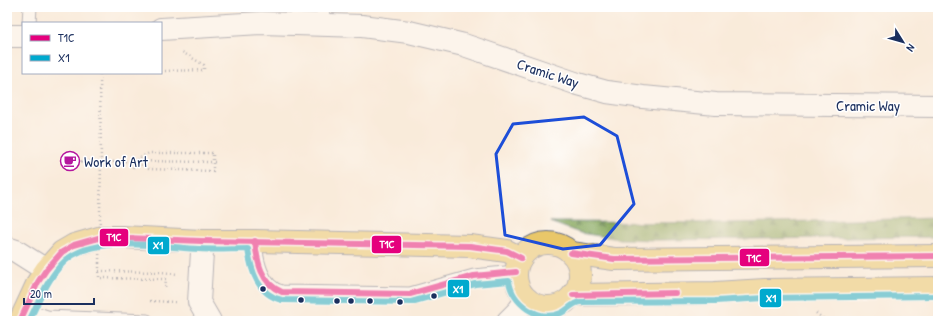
<svg xmlns="http://www.w3.org/2000/svg" width="945" height="328" font-family="'Patrick Hand',sans-serif">
<style>
.forest{fill:url(#forest-firs);stroke:#506a5c}
.lines{fill:none;stroke-linecap:round;stroke-linejoin:round}
.lane-casing{stroke:#697189;stroke-width:15}
.street-casing{stroke:#697189;stroke-width:24}
.primary-casing{stroke:#697189;stroke-width:24}
.path{stroke:#697189;stroke-width:2.5;stroke-dasharray:1 3;stroke-linecap:butt}
.lane{stroke:#fff;stroke-width:13}
.street{stroke:#fff;stroke-width:22}
.primary{stroke:#e9c769;stroke-width:22}
.path-bridge{stroke:#697189;stroke-width:2.5;stroke-dasharray:1 3;stroke-linecap:butt}
.bus-1-casing{stroke:#fff;stroke-width:9}
.bus-2-casing{stroke:#fff;stroke-width:9}
.bus-1{stroke:#e5007d;stroke-width:6}
.bus-2{stroke:#00a9ce;stroke-width:6}
.marked{fill:none;stroke:#1d4ed8;stroke-width:3;stroke-linejoin:round}
.bus-dot{fill:#1b2f5e;stroke:#fff;stroke-width:1.5}
.labels{text-anchor:middle;dominant-baseline:central;stroke-width:3;stroke-linejoin:round;paint-order:stroke}
.street-label{font-size:15px;fill:#1b2f5e;stroke:#fff}
.poi-label{font-size:15px;fill:#1b2f5e;stroke:#fff;text-anchor:start}
.line-badge{stroke:#fff;stroke-width:1.5}
.badge-label{font-size:11px;text-anchor:middle;font-weight:bold;fill:#fff}
</style>
<defs>
<pattern id="forest-firs" width="22" height="20" patternUnits="userSpaceOnUse"><rect width="22" height="20" fill="#84a559"/><path d="M5 1l3.5 6h-7zM16 11l3.5 6h-7z" fill="#6b874d"/></pattern>
</defs>
<rect width="100%" height="100%" fill="#fff"/>
<filter id="ink" filterUnits="userSpaceOnUse"><feTurbulence type="fractalNoise" baseFrequency=".025" numOctaves="2"/><feDisplacementMap in="SourceGraphic" scale="8" xChannelSelector="R" yChannelSelector="G"/><feConvolveMatrix kernelMatrix="1 2 1 2 8 2 1 2 1" color-interpolation-filters="sRGB"/></filter>
<filter id="wash" filterUnits="userSpaceOnUse"><feTurbulence type="fractalNoise" baseFrequency=".012" numOctaves="4" result="noise"/><feDisplacementMap in="SourceGraphic" scale="16" xChannelSelector="R" yChannelSelector="G"/><feGaussianBlur stdDeviation="0.9" result="paint"/><feColorMatrix in="noise" values="0 0 0 0 0 0 0 0 0 0 0 0 0 0 0 0 0 1.4 0 .05"/><feComposite in="paint" operator="in"/></filter>
<g filter="url(#wash)">
<rect width="100%" height="100%" fill="#f9ebda"/>
<!-- forest -->
<polygon class="forest" points="938,218 938,237 655,240 619,239 580,233 550,222 729,223"/>
</g>
<g filter="url(#ink)">
<g class="lines">
<defs>
<g id="lane">
<polyline points="29,23 30,7"/>
<polyline points="322,25 323,7"/>
<path d="M255,241C256,258 261,288 282,292L410,294L474,276L516,272"/>
<polyline points="25,310 47,317 147,321"/>
</g>
<g id="street">
<polyline points="161,29 261,23 362,26 409,32 464,45 578,84 607,92 643,97 716,104 938,106"/>
<polyline points="7,36 23,36"/>
<polyline points="7,248 16,251 46,270"/>
<polyline points="202,252 199,302 210,321"/>
<polyline points="508,321 518,311 527,299"/>
</g>
<g id="primary">
<circle cx="548" cy="275" r="32"/>
<polyline points="571,253 614,259 938,256"/>
<polyline points="573,295 715,293 765,290 938,288"/>
<polyline points="20,321 38,282 46,270 62,252 74,245 102,237 122,237 202,241 255,241 470,246 507,251 521,258"/>
</g>
</defs>
<!-- lane casing -->
<use href="#lane" class="lane-casing"/>
<!-- street casing -->
<use href="#street" class="street-casing"/>
<!-- primary casing -->
<use href="#primary" class="primary-casing"/>
<!-- path -->
<g class="path">
<polyline points="161,71 204,70 204,65 182,52"/>
<polyline points="73,161 109,162 134,161 149,153 213,153 213,171 149,169 134,161"/>
<polyline points="134,161 216,162"/>
<polyline points="133,168 134,161"/>
<polyline points="99,263 99,271 161,272 178,274"/>
<polyline points="99,272 99,278 166,279 165,288"/>
<polyline points="150,301 177,302"/>
<polyline points="816,313 826,321"/>
</g>
<!-- lane -->
<use href="#lane" class="lane"/>
<!-- street -->
<use href="#street" class="street"/>
<!-- primary -->
<use href="#primary" class="primary"/>
<!-- path-bridge -->
<polyline class="path-bridge" points="99,263 101,162 100,73"/>
<defs>
<g id="bus-1">
<path d="M255,241C257,261 261,284 282,292L410,294L474,276L516,272"/>
<polyline points="571,253 614,259 938,256"/>
<polyline points="573,295 675,293"/>
<polyline points="20,321 38,282 46,270 62,252 74,245 102,237 202,241 470,246 507,251 521,258"/>
</g>
<path id="bus-2" d="M29,321C39,301 48,277 65,261C93,234 163,247 199,249C215,250 231,249 248,249C251,271 258,295 282,300L411,302L475,284L509,281C512,303 538,323 561,313C568,310 572,303 580,302L715,301L765,298L938,296"/>
</defs>
<!-- bus-1 casing -->
<use href="#bus-1" class="bus-1-casing"/>
<!-- bus-2 casing -->
<use href="#bus-2" class="bus-2-casing"/>
<!-- bus-1 -->
<use href="#bus-1" class="bus-1"/>
<!-- bus-2 -->
<use href="#bus-2" class="bus-2"/>
</g>
</g>
<!-- marked area -->
<path d="M0 0H945V328H0ZM584,117L617,136L634,204L600,245L563,249L505,235L496,154L513,124Z" fill="#f9ebda" fill-opacity=".55" fill-rule="evenodd"/>
<path class="marked" d="M584,117L617,136L634,204L600,245L563,249L505,235L496,154L513,124Z"/>
<!-- icons -->
<defs>
<symbol id="cafe-ring" viewBox="-11 -11 22 22"><circle r="9.5" fill="#fff" stroke="#b5179e" stroke-width="1.5"/><path d="M-5.5-4.5H6V0H3Q3 3.5 0 3.5H-2.5Q-5.5 3.5-5.5 0ZM3-3.2v2h1.7v-2ZM-6 4.5H4V6H-6Z" fill="#b5179e"/></symbol>
</defs>
<g fill-rule="evenodd">
<use href="#cafe-ring" x="59" y="150" width="22" height="22"/>
</g>
<!-- markers -->
<g class="bus-dot">
<circle cx="263" cy="289" r="3.5"/>
<circle cx="434" cy="296" r="3.5"/>
<circle cx="301" cy="300" r="3.5"/>
<circle cx="337" cy="301" r="3.5"/>
<circle cx="351" cy="301" r="3.5"/>
<circle cx="370" cy="301" r="3.5"/>
<circle cx="400" cy="302" r="3.5"/>
</g>
<g class="labels">
<!-- street labels -->
<g class="street-label">
<text transform="translate(548 73) rotate(18)">Cramic Way</text>
<text x="868" y="105">Cramic Way</text>
</g>
<!-- poi labels -->
<g class="poi-label">
<text x="84" y="161">Work of Art</text>
</g>
</g>
<g class="line-badge">
<rect x="99" y="228" width="30" height="19" rx="4" fill="#e5007d"/>
<rect x="371" y="235" width="31" height="19" rx="4" fill="#e5007d"/>
<rect x="147" y="236" width="23" height="19" rx="4" fill="#00a9ce"/>
<rect x="739" y="248" width="31" height="19" rx="4" fill="#e5007d"/>
<rect x="447" y="279" width="23" height="19" rx="4" fill="#00a9ce"/>
<rect x="759" y="288" width="23" height="20" rx="4" fill="#00a9ce"/>
</g>
<g class="badge-label">
<text x="114" y="241">T1C</text>
<text x="387" y="248">T1C</text>
<text x="158" y="249">X1</text>
<text x="754" y="262">T1C</text>
<text x="458" y="293">X1</text>
<text x="771" y="302">X1</text>
</g>
<!-- margin -->
<rect width="945" height="328" fill="none" stroke="#fff" stroke-width="24"/>
<!-- legend -->
<rect x="22" y="22" width="140" height="52" fill="#ffffff" stroke="#a4acbf"/>
<rect x="30" y="35" width="20" height="6" fill="#e5007d" stroke="#a4acbf"/>
<text x="58" y="42" font-size="12" fill="#1b2f5e">T1C</text>
<rect x="30" y="55" width="20" height="6" fill="#00a9ce" stroke="#a4acbf"/>
<text x="58" y="62" font-size="12" fill="#1b2f5e">X1</text>
<!-- north arrow -->
<g transform="translate(903 42) rotate(127)" stroke="#ffffff" stroke-width="3" paint-order="stroke">
<path d="M0-3L7 15L0 10L-7 15Z" fill="#1b2f5e"/>
<text y="-6" font-size="11" font-weight="bold" text-anchor="middle" fill="#1b2f5e">N</text>
</g>
<!-- scale -->
<path d="M24 298v6h70v-6" fill="none" stroke="#1b2f5e" stroke-width="2"/>
<text x="30" y="298" font-size="12" fill="#1b2f5e" stroke="#ffffff" stroke-width="3" paint-order="stroke">20 m</text>
</svg>
